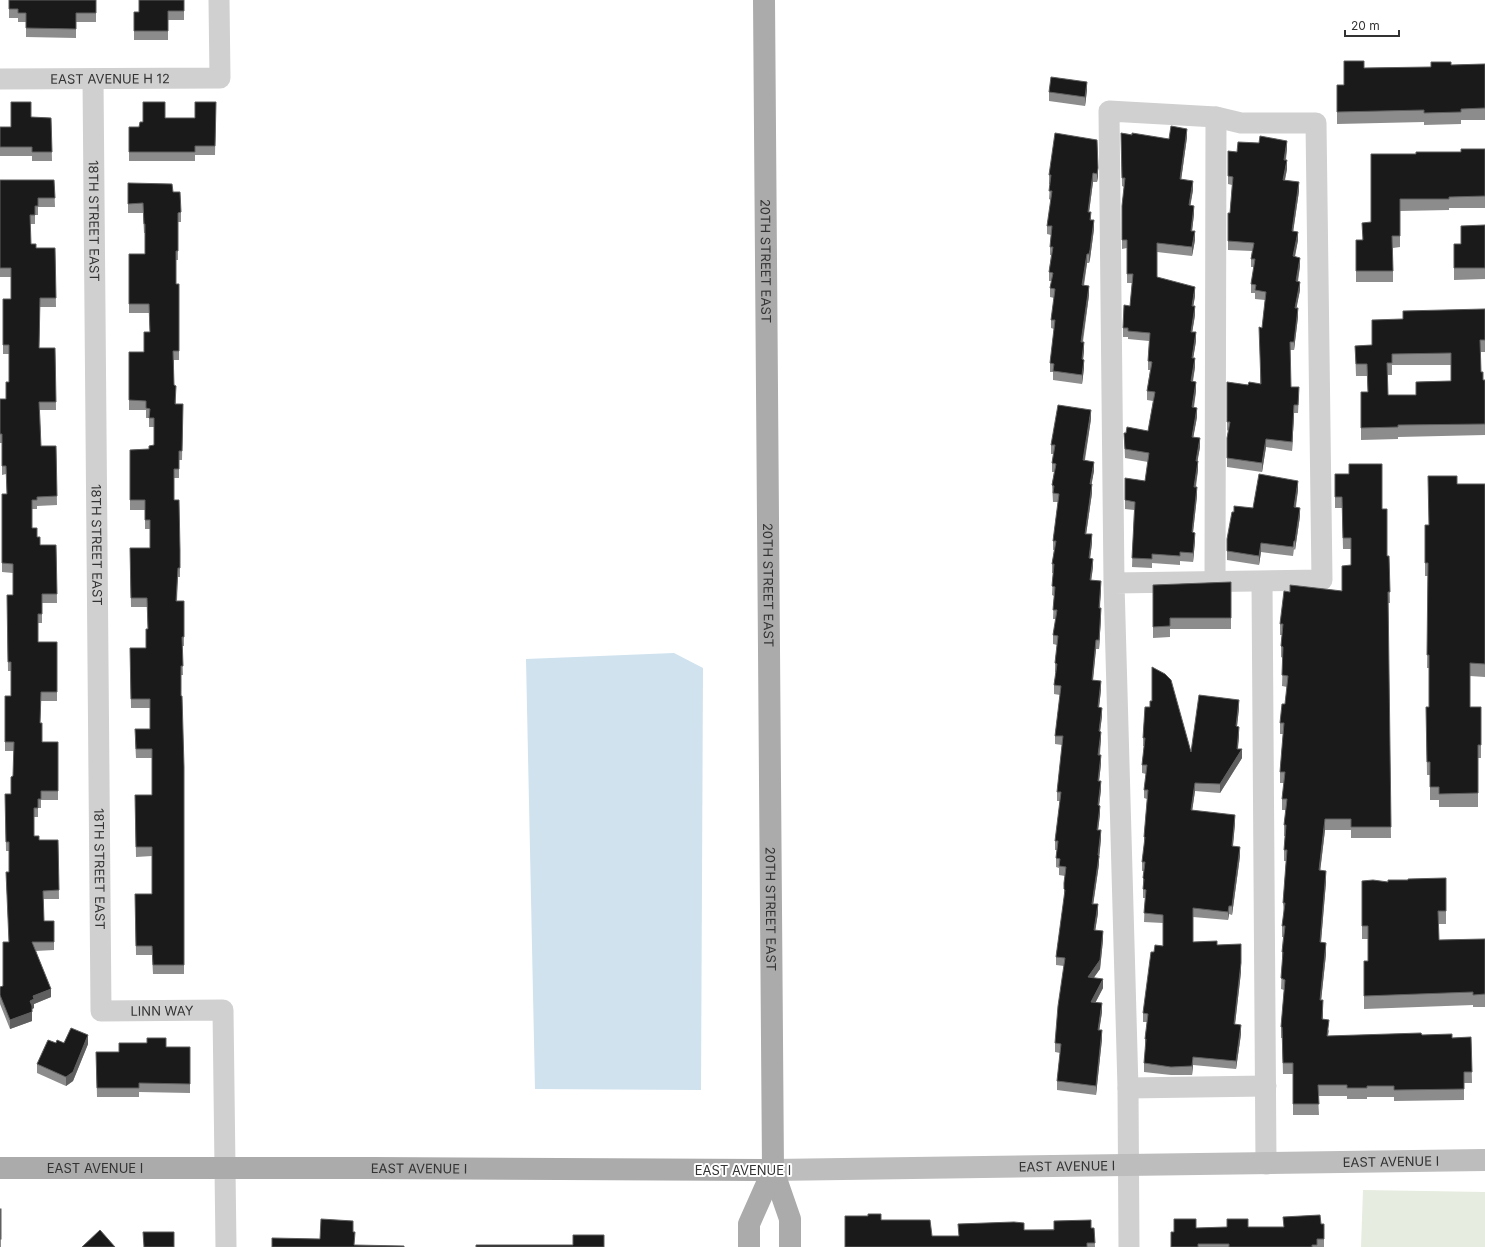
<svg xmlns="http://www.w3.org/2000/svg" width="1485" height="1247" font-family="Inter,sans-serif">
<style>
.green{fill:#e6ecdf}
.water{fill:#cfe2ee}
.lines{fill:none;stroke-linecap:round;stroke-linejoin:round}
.street{stroke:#d0d0d0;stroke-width:21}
.secondary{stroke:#bdbdbd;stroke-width:22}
.primary{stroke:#ababab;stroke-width:22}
.wall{fill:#8c8c8c;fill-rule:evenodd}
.shaded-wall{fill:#5f5f5f}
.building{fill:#1a1a1a;stroke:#5f5f5f;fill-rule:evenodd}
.labels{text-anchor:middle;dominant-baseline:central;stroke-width:4;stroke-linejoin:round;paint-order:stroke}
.street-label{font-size:13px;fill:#333;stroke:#fff}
</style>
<rect width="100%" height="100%" fill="#fff"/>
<!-- green -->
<polygon class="green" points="1363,1190 1485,1192 1485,1247 1361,1247"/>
<!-- water -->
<polygon class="water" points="674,653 703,668 701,1090 535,1089 526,659"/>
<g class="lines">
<!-- street -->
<g class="street">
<path id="s1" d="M0,79L220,78L219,0"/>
<path id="s2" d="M93,79L101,1011L223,1010L226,1247"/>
<polyline points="1215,582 1216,117"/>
<polyline points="1262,582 1266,1164"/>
<polyline points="1114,583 1322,580 1316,123 1241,123 1216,117 1109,111 1114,583 1128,1088 1129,1247"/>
<polyline points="1128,1088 1266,1086"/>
</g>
<!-- secondary -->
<path class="secondary" id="s3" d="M773,1170L1485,1160"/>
<!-- primary -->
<g class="primary">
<path id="s4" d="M764,0L773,1170L790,1219V1247"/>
<path id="s5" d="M0,1168H372L773,1170"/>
<polyline points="749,1247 749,1224 773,1170"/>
</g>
</g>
<!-- wall -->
<g class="wall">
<polygon points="9,0 96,0 96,22 76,22 76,38 26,37 26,22 18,22 18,18 9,18"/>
<polygon points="184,0 184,20 168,20 168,40 134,40 134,12 139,12"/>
<polygon points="1485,64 1485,120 1461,120 1461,124 1424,125 1424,122 1337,124 1337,85 1344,85 1364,68 1431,67 1451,65"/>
<polygon points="1087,90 1085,106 1049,101 1049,92"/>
<polygon points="216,102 215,155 195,155 195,161 129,161 129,127 139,127 143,122 165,118 195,118"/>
<polygon points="31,117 51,118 52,161 32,161 32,156 0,156 0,127 11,127"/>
<polygon points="1121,133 1169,139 1187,137 1181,180 1193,190 1190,205 1194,214 1192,231 1195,240 1192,256 1157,252 1157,277 1195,296 1193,306 1195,315 1192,332 1196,341 1193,358 1195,367 1193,382 1196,391 1194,408 1197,417 1193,437 1200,447 1197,461 1198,470 1196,487 1197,496 1193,533 1195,541 1193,562 1180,561 1180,565 1152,563 1152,568 1132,567 1134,510 1125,509 1125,478 1145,481 1148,462 1125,458 1124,433 1148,431 1153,401 1147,400 1147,391 1150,370 1148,370 1148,361 1149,341 1128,339 1128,337 1123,337 1123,328 1130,306 1132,283 1127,283 1127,248 1122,249 1122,206 1124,187 1122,186"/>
<polygon points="1097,140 1098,176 1097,182 1093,182 1089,212 1094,229 1090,259 1089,263 1087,263 1084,286 1089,295 1083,342 1084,351 1083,360 1084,368 1082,384 1053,380 1053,372 1050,372 1050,363 1054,329 1051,328 1051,320 1054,298 1050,297 1050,288 1052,281 1049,281 1049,272 1051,255 1050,255 1050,247 1051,235 1047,234 1047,226 1051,200 1049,199 1050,184 1049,184 1049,175"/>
<polygon points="1287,149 1286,160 1287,169 1285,180 1299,191 1293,231 1298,240 1295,257 1300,266 1298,282 1300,290 1296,308 1298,317 1294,350 1290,350 1291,387 1299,395 1298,413 1294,413 1292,451 1266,447 1262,472 1227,467 1227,438 1228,431 1227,430 1227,382 1248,385 1260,384 1262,328 1265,300 1255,299 1255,293 1251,293 1251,284 1254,267 1251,267 1251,259 1252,251 1228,250 1228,213 1230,213 1232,185 1228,184 1228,151 1237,152"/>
<polygon points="1485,149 1485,208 1449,208 1449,210 1400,211 1400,247 1393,248 1393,282 1356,282 1356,240 1362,240 1371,222 1416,154 1461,152"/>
<polygon points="0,180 54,180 55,207 38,207 38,215 35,215 35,224 30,224 31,244 36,248 55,248 56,307 40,307 39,348 55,348 56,410 40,410 41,446 56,446 57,505 37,506 37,509 32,509 32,528 40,545 56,545 57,603 42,603 42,623 38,623 38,642 57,642 57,701 41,701 40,723 42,742 58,742 58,800 41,800 41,808 38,808 38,817 34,817 34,836 39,840 58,840 59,899 43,899 44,921 54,921 54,950 36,951 51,997 34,1004 34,1008 32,1009 32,1021 10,1029 0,1004 0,987 3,986 9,942 6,872 9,872 9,851 6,851 5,794 11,794 13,776 14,751 5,751 5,696 11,696 11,671 8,671 7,595 13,595 13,573 2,572 2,494 7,494 6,474 2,475 2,443 0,443 0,399 6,399 9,382 9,354 3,354 3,299 11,299 11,277 0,277"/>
<polygon points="128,183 173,192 181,212 181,222 178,222 178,260 176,260 176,284 179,284 179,360 174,360 174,385 176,404 183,404 182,460 179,460 179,478 174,478 174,500 180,560 180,577 178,577 177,601 184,601 184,646 182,646 183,675 181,675 181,696 184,767 184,974 153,974 152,955 136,955 135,894 152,894 152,856 136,857 135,804 152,795 152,758 136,758 135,739 150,729 150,708 131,708 130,648 146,648 148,629 147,607 131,607 130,548 150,548 150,529 145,529 145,510 130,510 130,450 149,449 154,445 154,427 149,427 149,418 146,418 146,410 129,410 129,352 144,352 150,332 149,313 129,313 129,254 145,254 145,233 144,233 143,213 128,213"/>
<polygon points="1485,225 1485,279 1454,280 1454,244 1461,244"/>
<path d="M1485,309V352H1481V372L1483,380H1485V435L1398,437V439L1361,440V392H1368L1367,376H1356L1355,346L1372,345L1403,319ZM1392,365H1451V381L1416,382V395H1388V375H1392Z"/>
<polygon points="1091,419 1085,460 1094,471 1091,484 1092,493 1086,534 1092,543 1090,558 1093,567 1091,580 1101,590 1100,608 1101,617 1099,649 1096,649 1093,680 1101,690 1099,707 1102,716 1100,731 1101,740 1100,755 1101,764 1099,781 1101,790 1099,805 1100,814 1098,830 1101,839 1099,856 1099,864 1093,904 1098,913 1095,930 1103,940 1100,969 1093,978 1103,988 1095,1003 1102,1012 1099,1030 1102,1039 1096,1095 1057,1090 1057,1081 1060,1053 1055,1052 1055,1043 1064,966 1056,965 1056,957 1064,898 1064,883 1065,876 1059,875 1059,868 1056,867 1056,858 1057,850 1055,850 1055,841 1060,801 1057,801 1057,792 1062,745 1055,744 1055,736 1060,695 1054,694 1054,685 1056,672 1055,672 1055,663 1057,645 1053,644 1053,635 1056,619 1053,619 1054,596 1052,595 1053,573 1052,573 1052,564 1054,550 1053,550 1053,541 1058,502 1053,502 1052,485 1054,472 1052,472 1052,463 1053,454 1051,454 1051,445"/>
<polygon points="1335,474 1382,509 1387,556 1389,556 1390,603 1388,603 1391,838 1351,838 1351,830 1325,830 1320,870 1326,882 1321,942 1326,954 1321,1000 1323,1011 1323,1019 1329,1031 1328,1036 1422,1035 1452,1038 1471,1037 1472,1083 1464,1083 1464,1100 1394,1101 1394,1097 1367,1097 1367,1099 1347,1099 1347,1096 1318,1096 1319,1115 1293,1115 1293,1074 1283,1074 1282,1038 1281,1038 1281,1027 1284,990 1281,989 1282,963 1282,952 1283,937 1282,937 1282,926 1284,914 1283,903 1286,861 1284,861 1284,850 1285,836 1284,836 1284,825 1286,810 1282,810 1282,799 1284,783 1280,783 1280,772 1283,734 1280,734 1280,723 1285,704 1287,687 1282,686 1283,658 1281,657 1281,646 1282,635 1280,635 1280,624 1290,592 1342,591 1351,565 1351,549 1343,549 1342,508 1335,508"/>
<polygon points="1457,484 1485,484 1485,677 1470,676 1470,707 1481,707 1481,758 1478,758 1478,807 1439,807 1439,800 1430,800 1430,775 1427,775 1426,707 1429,707 1429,668 1427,668 1428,576 1425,576 1425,525 1429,525"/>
<polygon points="1298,490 1296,507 1300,516 1295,550 1294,549 1293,556 1261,552 1259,565 1227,560 1227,539 1253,508"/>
<polygon points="1231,582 1231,629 1170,629 1170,637 1153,638 1153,585"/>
<polygon points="1145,707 1191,752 1239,708 1237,726 1239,735 1238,749 1242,758 1220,793 1195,791 1192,810 1235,823 1233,846 1240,856 1232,915 1229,914 1228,920 1193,917 1193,942 1217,945 1241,972 1235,1024 1241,1034 1236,1069 1193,1065 1192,1075 1171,1075 1144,1072 1144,1063 1146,1048 1145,1048 1145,1039 1147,1022 1143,1022 1143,1013 1154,952 1163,946 1163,923 1144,922 1145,898 1143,898 1143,878 1144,871 1142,871 1142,862 1144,846 1144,837 1147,799 1144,798 1144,790 1146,774 1142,773 1142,765 1144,746 1143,746 1143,738"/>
<polygon points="1362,881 1446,911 1446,924 1438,924 1439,940 1485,939 1485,1007 1473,1007 1473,1005 1364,1009 1364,961 1368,961 1368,939 1362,939"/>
<polygon points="56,1043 88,1044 73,1081 66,1086 37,1073 37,1064"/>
<polygon points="166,1047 190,1047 190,1093 139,1092 139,1097 97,1097 96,1052 119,1052"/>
<rect x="0" y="1209" width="1" height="38"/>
<polygon points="881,1220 932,1236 958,1236 1024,1230 1094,1228 1095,1247 845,1247"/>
<polygon points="1324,1224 1324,1247 1171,1247 1174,1232 1196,1228 1248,1227 1283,1227"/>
</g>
<!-- shaded-wall -->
<g class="shaded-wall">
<polygon points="1087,82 1087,90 1085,106 1085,97"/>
<polygon points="1187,129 1187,137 1180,188 1180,179"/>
<polygon points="1287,141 1287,149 1284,168 1284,160"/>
<polygon points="1287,160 1287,169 1283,188 1283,180"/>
<polygon points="1098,168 1098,176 1097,182 1097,174"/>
<polygon points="1093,173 1093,182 1088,220 1088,212"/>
<polygon points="1193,181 1193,190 1189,214 1189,205"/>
<polygon points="1299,182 1299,191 1292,240 1292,231"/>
<polygon points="1194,206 1194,214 1191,240 1191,231"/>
<polygon points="1094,220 1094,229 1090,259 1089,263 1089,254"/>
<polygon points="1195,231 1195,240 1192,256 1192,247"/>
<polygon points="1298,232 1298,240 1293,265 1293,256"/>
<polygon points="1087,254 1087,263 1082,294 1082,285"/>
<polygon points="1300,258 1300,266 1296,290 1296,281"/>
<polygon points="1300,282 1300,290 1295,316 1295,308"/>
<polygon points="1089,286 1089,295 1081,351 1081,342"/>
<polygon points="1195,287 1195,296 1192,314 1192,306"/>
<polygon points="1195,306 1195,315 1191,340 1191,332"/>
<polygon points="1298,308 1298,317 1294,350 1294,342"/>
<polygon points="1196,332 1196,341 1192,366 1192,358"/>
<polygon points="1084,342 1084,351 1082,368 1082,359"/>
<polygon points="1195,358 1195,367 1191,390 1191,381"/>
<polygon points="1084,360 1084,368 1082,384 1082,375"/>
<polygon points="1196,382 1196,391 1192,416 1192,407"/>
<polygon points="1294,405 1294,413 1292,451 1292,442"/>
<polygon points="1197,408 1197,417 1192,445 1192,437"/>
<polygon points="1091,410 1091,419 1083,469 1083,460"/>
<polygon points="1200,438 1200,447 1196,470 1196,461"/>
<polygon points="1266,439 1266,447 1262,472 1262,463"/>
<polygon points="1198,461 1198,470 1194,495 1194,487"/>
<polygon points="1094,462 1094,471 1090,493 1090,484"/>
<polygon points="1298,481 1298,490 1294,516 1294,507"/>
<polygon points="1092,484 1092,493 1085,542 1085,534"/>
<polygon points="1197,487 1197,496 1192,541 1192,532"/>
<polygon points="1300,508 1300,516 1295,550 1295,541"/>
<polygon points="1195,533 1195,541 1193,562 1193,553"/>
<polygon points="1092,534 1092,543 1089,567 1089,558"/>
<polygon points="1261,543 1261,552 1259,565 1259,556"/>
<polygon points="1093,559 1093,567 1090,589 1090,580"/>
<polygon points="1101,581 1101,590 1099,616 1099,608"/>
<polygon points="1101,608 1101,617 1099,649 1099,640"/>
<polygon points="1096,640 1096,649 1092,689 1092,680"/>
<polygon points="1101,681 1101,690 1098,716 1098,707"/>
<polygon points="1239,700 1239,708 1236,735 1236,726"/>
<polygon points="1102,708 1102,716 1099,740 1099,731"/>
<polygon points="1239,727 1239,735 1237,757 1237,749"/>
<polygon points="1101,732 1101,740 1098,763 1098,755"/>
<polygon points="1242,749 1242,758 1220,793 1220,784"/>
<polygon points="1101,755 1101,764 1098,790 1098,781"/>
<polygon points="1101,781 1101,790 1098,814 1098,805"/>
<polygon points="1195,783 1195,791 1191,819 1191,810"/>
<polygon points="1100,806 1100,814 1097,839 1097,830"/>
<polygon points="1235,815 1235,823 1232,855 1232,846"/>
<polygon points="1325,819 1325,830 1319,881 1319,870"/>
<polygon points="1101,830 1101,839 1099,860 1099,856 1099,864 1092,913 1092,904"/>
<polygon points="1240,847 1240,856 1232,915 1232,906"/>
<polygon points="1326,871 1326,882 1320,953 1320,942"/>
<polygon points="1098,904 1098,913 1094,939 1094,930"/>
<polygon points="1229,906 1229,914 1228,920 1228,912"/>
<polygon points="1103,931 1103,940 1100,969 1088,986 1088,977"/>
<polygon points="1326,943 1326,954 1320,1011 1320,1000"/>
<polygon points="1241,963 1241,972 1234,1033 1234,1024"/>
<polygon points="1103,979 1103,988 1091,1011 1091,1002"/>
<polygon points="51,989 51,997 34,1004 34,1008 30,1010 30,1001 33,996"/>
<polygon points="1323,1000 1323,1011 1322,1030 1322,1019"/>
<polygon points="1102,1003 1102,1012 1098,1039 1098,1030"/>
<polygon points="32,1012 32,1021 10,1029 10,1020"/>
<polygon points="1241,1025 1241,1034 1236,1069 1236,1061"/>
<polygon points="1102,1030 1102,1039 1096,1095 1096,1086"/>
<polygon points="88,1035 88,1044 73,1081 66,1086 66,1077"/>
<polygon points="1193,1057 1193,1065 1192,1075 1192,1066"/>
</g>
<!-- building -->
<g class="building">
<polygon points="9,0 96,0 96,13 76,13 76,29 26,28 26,13 18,13 18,9 9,9"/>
<polygon points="139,0 184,0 184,11 168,11 168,31 134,31 134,12 139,12"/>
<polygon points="1344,61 1364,61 1364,68 1431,67 1431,62 1451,62 1451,65 1485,64 1485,108 1461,109 1461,112 1424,113 1424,110 1337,112 1337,85 1344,85"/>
<polygon points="1051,77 1087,82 1085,97 1049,92"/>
<polygon points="11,102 31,102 31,117 51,118 52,152 32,152 32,147 0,147 0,127 11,127"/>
<polygon points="143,102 165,102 165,118 195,118 195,102 216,102 215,146 195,146 195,152 129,152 129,127 139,127 140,122 143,122"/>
<polygon points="1171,126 1187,129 1180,179 1193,181 1189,205 1194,206 1191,231 1195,231 1192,247 1157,243 1157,277 1195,287 1192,306 1195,306 1191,332 1196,332 1192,358 1195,358 1191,381 1196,382 1192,407 1197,408 1192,437 1200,438 1196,461 1198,461 1194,487 1197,487 1192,532 1195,533 1193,553 1180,552 1180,556 1152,554 1152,559 1132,558 1135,502 1125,500 1125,478 1145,481 1149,453 1125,449 1124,433 1126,433 1127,427 1148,431 1155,392 1147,391 1152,362 1148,361 1150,333 1128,331 1128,328 1123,328 1124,305 1130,306 1133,274 1127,274 1127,240 1122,240 1122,206 1125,178 1122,178 1121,133 1132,135 1132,133 1169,139"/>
<polygon points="1055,133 1097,140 1098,168 1097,174 1093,173 1088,212 1091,212 1090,220 1094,220 1090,250 1089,254 1087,254 1082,285 1089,286 1081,342 1084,342 1082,359 1084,360 1082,375 1053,371 1054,364 1050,363 1055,320 1051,320 1055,289 1050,288 1053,273 1049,272 1053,247 1050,247 1052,226 1047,226 1052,191 1049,191 1051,175 1049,175"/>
<polygon points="1260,136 1287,141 1284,160 1287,160 1283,180 1299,182 1292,231 1298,232 1293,256 1300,258 1296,281 1300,282 1295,308 1298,308 1294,342 1290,342 1291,387 1299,387 1298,405 1294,405 1292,442 1266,439 1262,463 1227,458 1227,438 1230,422 1227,422 1227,382 1248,385 1249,382 1261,384 1259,327 1262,328 1266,292 1255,290 1256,285 1251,284 1255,259 1251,259 1254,243 1228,241 1228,213 1230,213 1233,177 1228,176 1228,151 1237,152 1238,142 1259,143"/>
<polygon points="1461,149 1485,149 1485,196 1449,197 1449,199 1400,199 1400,236 1392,236 1393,271 1356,271 1356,240 1363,240 1362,223 1371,222 1371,154 1416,154 1416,152 1461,152"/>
<polygon points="0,180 54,180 55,198 38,198 38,206 35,206 35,215 30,215 31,244 36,244 36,248 55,248 56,298 40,298 39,348 55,348 56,402 39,402 41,446 56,446 57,496 37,497 37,500 32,500 32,528 37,528 37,537 40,537 40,545 56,545 57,594 42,594 42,614 38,614 38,642 57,642 57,692 41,692 40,723 42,723 42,742 58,742 58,791 41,791 41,799 38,799 38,808 34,808 34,836 39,836 39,840 58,840 59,890 43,891 44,921 54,921 54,942 32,942 51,989 33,996 34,999 30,1001 32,1006 32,1012 10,1020 0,995 0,987 3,986 3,942 9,942 6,872 9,872 9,842 6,842 5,794 11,794 11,777 13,776 14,742 5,742 5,696 11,696 11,662 8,662 7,595 13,595 13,564 2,563 2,494 7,494 6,466 2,466 2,434 0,434 0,399 6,399 6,382 9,382 9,345 3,345 3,299 11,299 11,268 0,268"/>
<polygon points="128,183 172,184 173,192 180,192 181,212 178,213 178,251 176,251 176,284 179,284 179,351 173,351 174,385 176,386 175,404 183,404 182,451 179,451 179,469 174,469 174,500 179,500 180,550 180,568 178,568 176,601 184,601 184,637 182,637 183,666 181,666 181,696 182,696 184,767 184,965 153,965 152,946 136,946 135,894 152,894 152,847 136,847 135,795 152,795 152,749 136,749 135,729 150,729 150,699 131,699 130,648 146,648 146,629 148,629 147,598 131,598 130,548 150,548 150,520 145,520 145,500 130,500 130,450 149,449 149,446 154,445 154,418 149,418 150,409 146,408 146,401 129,400 129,352 144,352 144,332 150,332 149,304 129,304 129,254 145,254 145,224 144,224 143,203 128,204"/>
<polygon points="1485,225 1485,268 1454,268 1454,244 1461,244 1461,226"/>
<path d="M1485,309V340H1480L1481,372H1483V380H1485V424L1398,425V427L1361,428V392H1368L1367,364H1356L1355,346L1372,345V320L1403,319V311ZM1451,353V381L1416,382V395H1388L1387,363H1392V354Z"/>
<polygon points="1058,405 1091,410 1083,460 1094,462 1090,484 1092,484 1085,534 1092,534 1089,558 1093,559 1090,580 1101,581 1099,608 1101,608 1099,640 1096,640 1092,680 1101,681 1098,707 1102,708 1099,731 1101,732 1098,755 1101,755 1098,781 1101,781 1098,805 1100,806 1097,830 1101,830 1098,855 1099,856 1092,904 1098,904 1094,930 1103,931 1100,960 1088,977 1103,979 1091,1002 1102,1003 1098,1030 1102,1030 1096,1086 1057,1081 1061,1044 1055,1043 1058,1006 1065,958 1056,957 1065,890 1064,889 1064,883 1066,867 1059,866 1060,859 1056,858 1058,841 1055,841 1061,792 1057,792 1063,736 1055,736 1061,686 1054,685 1057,664 1055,663 1058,636 1053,635 1057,610 1053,610 1055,587 1052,586 1054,564 1052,564 1056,541 1053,541 1059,494 1053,493 1054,486 1052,485 1056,464 1052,463 1055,445 1051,445"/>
<polygon points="1349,464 1382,464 1382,509 1387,509 1387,556 1389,556 1390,592 1388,592 1391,827 1351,827 1351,819 1325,819 1319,870 1326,871 1320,942 1326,943 1320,1000 1323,1000 1322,1019 1329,1020 1327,1036 1421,1033 1422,1035 1452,1034 1452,1038 1471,1037 1472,1072 1464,1072 1464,1089 1394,1090 1394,1086 1367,1086 1367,1088 1347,1088 1347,1085 1318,1085 1319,1104 1293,1104 1293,1063 1283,1063 1282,1027 1281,1027 1285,980 1281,978 1283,952 1282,952 1285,926 1282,926 1285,903 1283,903 1287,850 1284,850 1286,825 1284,825 1287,799 1282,799 1285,772 1280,772 1284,723 1280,723 1282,704 1285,704 1288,676 1282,675 1283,647 1281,646 1283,624 1280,624 1284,591 1290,592 1290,585 1342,591 1342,566 1351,565 1351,538 1343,538 1342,497 1335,497 1335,474 1349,474"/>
<polygon points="1259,474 1298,481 1294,507 1300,508 1295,541 1294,541 1293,547 1261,543 1259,556 1227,551 1227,539 1232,512 1234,512 1234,506 1253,508"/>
<polygon points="1428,476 1457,476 1457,484 1485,484 1485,664 1470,663 1470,707 1481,707 1481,745 1478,745 1478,793 1439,794 1439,787 1430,787 1430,762 1427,762 1426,707 1429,707 1429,655 1427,655 1428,563 1425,563 1425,525 1429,525"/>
<polygon points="1231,582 1231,618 1170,618 1170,626 1153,627 1153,585"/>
<polygon points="1152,667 1165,674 1171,680 1191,752 1199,695 1239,700 1236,726 1239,727 1237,749 1242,749 1220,784 1195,783 1191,810 1235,815 1232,846 1240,847 1232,906 1229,906 1228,912 1193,908 1193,942 1217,941 1217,945 1241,944 1241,963 1234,1024 1241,1025 1236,1061 1193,1057 1192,1066 1171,1067 1144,1063 1146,1039 1145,1039 1148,1014 1143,1013 1151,952 1154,952 1155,945 1163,946 1163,915 1144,913 1146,890 1143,889 1144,879 1143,878 1145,862 1142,862 1145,837 1144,837 1148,790 1144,790 1147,765 1142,765 1145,738 1143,738 1145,707 1150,707 1150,701 1152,701"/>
<polygon points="1446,878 1446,911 1438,911 1439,940 1485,939 1485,994 1473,995 1473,992 1364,996 1364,961 1368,961 1368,926 1362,926 1362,881 1373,880 1388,882 1388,880 1408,880 1408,879"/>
<polygon points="71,1028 88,1035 73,1072 66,1077 37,1064 48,1040 56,1043 57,1040 64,1043"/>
<polygon points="147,1038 166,1038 166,1047 190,1047 190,1084 139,1083 139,1088 97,1088 96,1052 119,1052 119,1043 147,1043"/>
<rect x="0" y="1209" width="1" height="30"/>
<polygon points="868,1214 881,1214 881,1220 930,1220 932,1236 959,1236 958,1224 1014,1222 1024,1223 1024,1230 1054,1230 1054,1221 1091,1220 1091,1228 1094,1228 1095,1243 1087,1243 1087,1247 845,1247 845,1216 868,1216"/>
<polygon points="1320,1215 1321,1224 1324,1224 1324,1239 1317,1239 1317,1245 1312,1245 1312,1247 1229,1247 1229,1244 1198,1244 1198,1247 1171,1247 1171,1232 1174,1232 1174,1219 1196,1219 1196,1228 1227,1227 1227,1219 1248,1219 1248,1227 1284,1227 1283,1217"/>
<polygon points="321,1219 353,1221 353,1232 355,1232 354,1245 404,1246 404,1247 272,1247 272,1238 320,1239"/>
<polygon points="100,1230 115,1247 82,1247"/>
<polygon points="143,1232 174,1232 174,1247 144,1247"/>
<polygon points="573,1235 604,1235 604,1247 476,1247 476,1245 573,1245"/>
</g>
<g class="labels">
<!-- street labels -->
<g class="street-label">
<text stroke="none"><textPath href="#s1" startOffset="110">EAST AVENUE H 12</textPath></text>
<text stroke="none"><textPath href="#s2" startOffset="142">18TH STREET EAST</textPath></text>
<text stroke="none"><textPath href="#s4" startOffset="261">20TH STREET EAST</textPath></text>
<text stroke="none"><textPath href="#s2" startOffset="466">18TH STREET EAST</textPath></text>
<text stroke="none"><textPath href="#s4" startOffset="585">20TH STREET EAST</textPath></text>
<text stroke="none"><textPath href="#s2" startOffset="790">18TH STREET EAST</textPath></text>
<text stroke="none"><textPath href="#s4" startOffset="909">20TH STREET EAST</textPath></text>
<text stroke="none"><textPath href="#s2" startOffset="993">LINN WAY</textPath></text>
<text stroke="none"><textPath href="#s3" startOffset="618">EAST AVENUE I</textPath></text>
<text stroke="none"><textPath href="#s3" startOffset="294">EAST AVENUE I</textPath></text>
<text stroke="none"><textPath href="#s5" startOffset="95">EAST AVENUE I</textPath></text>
<text stroke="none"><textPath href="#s5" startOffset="419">EAST AVENUE I</textPath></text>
<text x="743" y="1170">EAST AVENUE I</text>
</g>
</g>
<!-- scale -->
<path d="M1345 30v6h54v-6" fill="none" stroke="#333333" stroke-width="2"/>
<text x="1351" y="30" font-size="12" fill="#333333" stroke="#ffffff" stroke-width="3" paint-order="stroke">20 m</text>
</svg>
